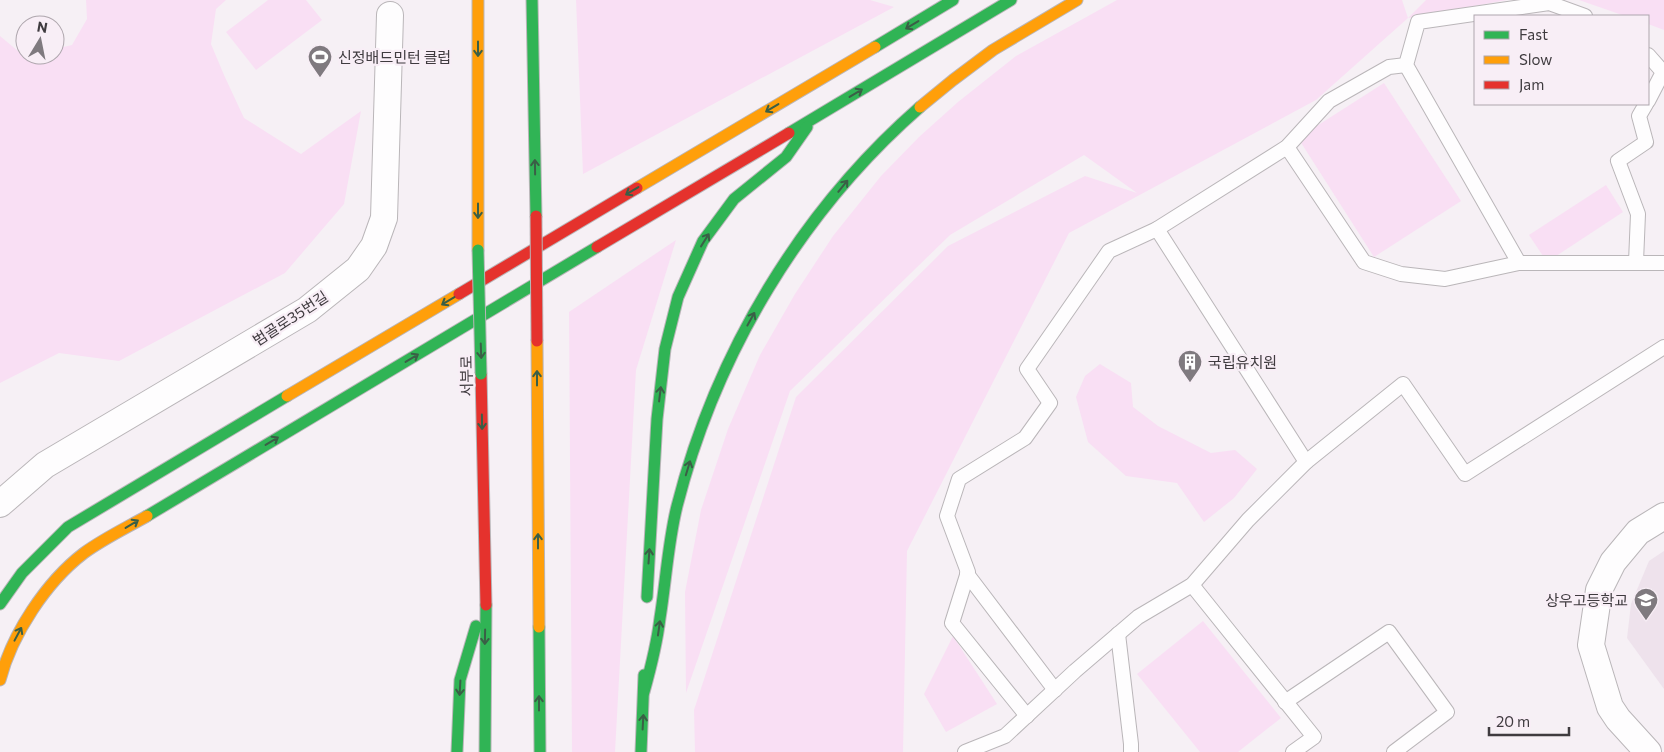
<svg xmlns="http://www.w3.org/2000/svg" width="1664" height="752" font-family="Commissioner,'Noto Sans KR',sans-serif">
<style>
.built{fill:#eee2ec}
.green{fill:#f9dff4}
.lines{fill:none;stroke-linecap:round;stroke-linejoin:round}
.lane-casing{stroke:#bab6b9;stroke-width:16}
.street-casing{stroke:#bab6b9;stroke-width:28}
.fast-casing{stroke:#bab6b9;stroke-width:13}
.slow-casing{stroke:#bab6b9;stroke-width:13}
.jam-casing{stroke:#bab6b9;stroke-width:13}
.lane{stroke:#fefdfe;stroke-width:14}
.street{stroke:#fefdfe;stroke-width:26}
.fast{stroke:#30b455;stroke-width:11}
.slow{stroke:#ff9f0a;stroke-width:11}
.jam{stroke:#e5322d;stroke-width:11}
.fast-bridge-casing{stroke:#bab6b9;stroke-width:13;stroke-linecap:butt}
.jam-bridge-casing{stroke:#bab6b9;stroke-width:13;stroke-linecap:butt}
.fast-bridge{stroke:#30b455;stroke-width:11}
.jam-bridge{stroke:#e5322d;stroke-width:11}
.oneway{stroke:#3a5f46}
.labels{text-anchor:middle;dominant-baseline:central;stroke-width:4.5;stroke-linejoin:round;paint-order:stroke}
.poi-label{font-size:15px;fill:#3f3b3f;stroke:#f8eef6;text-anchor:start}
.street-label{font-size:15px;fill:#3f3b3f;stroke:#f8eef6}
</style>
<rect width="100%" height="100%" fill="#f6f0f5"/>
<!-- built -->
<polygon class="built" points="1664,551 1664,689 1627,638 1631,604 1649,561"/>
<!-- green -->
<g class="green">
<polygon points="86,0 226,0 216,9 211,44 224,75 244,118 301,154 361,111 344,204 285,273 119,361 59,353 0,383 0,36 24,56 55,55 55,49 72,45 87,19"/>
<polygon points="268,0 306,0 322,20 256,70 226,32"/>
<polygon points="576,0 870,0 894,7 583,174"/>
<polygon points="1117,0 1402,0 1408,18 1426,0 1507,0 1408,18 1316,100 1069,233 907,551 903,752 695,752 694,710 796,397 948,246 1085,176 1137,193 1084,155 950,235 790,391 686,693 685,592 701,510 728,429 760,355 795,294 833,236 881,176 919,137 958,102 1016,56"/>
<polygon points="1579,0 1664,0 1664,30 1648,24 1648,16 1625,16"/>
<polygon points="1384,83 1461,201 1374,257 1298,138"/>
<polygon points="1606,185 1623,212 1547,262 1529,235"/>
<polygon points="676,240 636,370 615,752 572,752 569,312"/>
<polygon points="1100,364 1131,383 1133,407 1158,426 1211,453 1235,450 1257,469 1234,498 1204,522 1177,483 1126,476 1088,442 1076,397 1085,376"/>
<polygon points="1203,621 1281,718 1238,752 1200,752 1137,674"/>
<polygon points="953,636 997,704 946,732 924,694"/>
</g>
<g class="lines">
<defs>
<g id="lane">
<polyline points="1585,16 1549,3 1418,22 1406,65 1519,263 1664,263"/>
<polyline points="1648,55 1663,72 1648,101"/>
<polyline points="1287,147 1364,262 1401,274 1445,279 1519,263"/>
<polyline points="1157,229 1287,147 1329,101 1389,67 1406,65"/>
<polyline points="1636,262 1638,214 1618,161 1646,142 1639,116 1646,104"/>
<polyline points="967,574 1055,690"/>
<polyline points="1192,585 1314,737 1293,752"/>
<polyline points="1118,634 1131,744 1131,752"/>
<polyline points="1285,702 1389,632 1447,712 1394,752"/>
<polyline points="1027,716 952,623 968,572 947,516 959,479 1025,438 1050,403 1027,369 1109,251 1157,229 1306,462"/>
<polyline points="965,752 1005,736 1075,671 1138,617 1192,585 1248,520 1306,462 1403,384 1465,474 1664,347"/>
</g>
<g id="street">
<polyline points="0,504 45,465 307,310 358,269 374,246 384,218 390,15"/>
<polyline points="1648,752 1618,719 1610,707 1591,645 1599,590 1613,562 1638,532 1664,516"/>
</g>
<g id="fast">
<polyline points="532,0 536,216"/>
<polyline points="875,47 953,0"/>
<polyline points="789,133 1011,0"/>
<polyline points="147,516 597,247"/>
<polyline points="647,597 657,419 665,349 678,297 703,241 734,199 786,157 807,127"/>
<polyline points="0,604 22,573 68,527 287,396"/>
<polyline points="539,627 540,752"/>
<path d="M644,692C651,667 657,643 660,618C666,581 668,542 677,506C716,353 801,211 920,107"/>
<polyline points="457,752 460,680 476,626"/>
<polyline points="485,752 486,605"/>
<polyline points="641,752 644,675"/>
</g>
<g id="slow">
<polyline points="478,0 478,250"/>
<polyline points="920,107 953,80 993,50 1077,0"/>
<polyline points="637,188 875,47"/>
<polyline points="537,341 539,627"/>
<polyline points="287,396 459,294"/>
<path d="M0,680C12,634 46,582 84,553C103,539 126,528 147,516"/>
</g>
<g id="jam">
<polyline points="597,247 789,133"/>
<polyline points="459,294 637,188"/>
<polyline points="481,374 486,605"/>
</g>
</defs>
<!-- lane casing -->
<use href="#lane" class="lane-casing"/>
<!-- street casing -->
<use href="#street" class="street-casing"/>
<!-- fast casing -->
<use href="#fast" class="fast-casing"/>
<!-- slow casing -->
<use href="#slow" class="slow-casing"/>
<!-- jam casing -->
<use href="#jam" class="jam-casing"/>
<!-- lane -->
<use href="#lane" class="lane"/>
<!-- street -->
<use href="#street" class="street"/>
<!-- fast -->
<use href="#fast" class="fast"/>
<!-- slow -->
<use href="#slow" class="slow"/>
<!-- jam -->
<use href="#jam" class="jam"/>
<defs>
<polyline id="fast-bridge" points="478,250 481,374"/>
<polyline id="jam-bridge" points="536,216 537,341"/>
</defs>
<!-- fast-bridge casing -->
<use href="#fast-bridge" class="fast-bridge-casing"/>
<!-- jam-bridge casing -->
<use href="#jam-bridge" class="jam-bridge-casing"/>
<!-- fast-bridge -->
<use href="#fast-bridge" class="fast-bridge"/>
<!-- jam-bridge -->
<use href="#jam-bridge" class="jam-bridge"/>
</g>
<!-- one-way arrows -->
<defs><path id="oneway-shaft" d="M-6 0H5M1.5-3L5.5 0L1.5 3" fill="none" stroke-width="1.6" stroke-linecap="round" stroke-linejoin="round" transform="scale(1.25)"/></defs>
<g class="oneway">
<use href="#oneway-shaft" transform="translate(912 25) rotate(149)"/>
<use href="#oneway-shaft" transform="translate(478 49) rotate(90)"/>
<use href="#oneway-shaft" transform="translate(856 93) rotate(-31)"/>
<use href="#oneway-shaft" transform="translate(772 108) rotate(149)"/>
<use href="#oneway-shaft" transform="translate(535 167) rotate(-91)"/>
<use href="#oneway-shaft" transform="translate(843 186) rotate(-51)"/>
<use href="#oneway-shaft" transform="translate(632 191) rotate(149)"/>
<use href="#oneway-shaft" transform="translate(478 211) rotate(90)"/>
<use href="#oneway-shaft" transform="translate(705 240) rotate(-58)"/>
<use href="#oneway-shaft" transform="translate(448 301) rotate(149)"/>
<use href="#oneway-shaft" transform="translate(751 319) rotate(-61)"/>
<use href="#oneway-shaft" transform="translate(481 351) rotate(88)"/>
<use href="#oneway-shaft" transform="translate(412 358) rotate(-31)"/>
<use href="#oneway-shaft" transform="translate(537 378) rotate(-90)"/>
<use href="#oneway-shaft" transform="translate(660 394) rotate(-83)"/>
<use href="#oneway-shaft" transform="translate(482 422) rotate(89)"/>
<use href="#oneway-shaft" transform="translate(272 441) rotate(-31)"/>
<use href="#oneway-shaft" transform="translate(688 468) rotate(-73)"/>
<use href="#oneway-shaft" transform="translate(132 524) rotate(-31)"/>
<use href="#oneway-shaft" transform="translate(538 541) rotate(-90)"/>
<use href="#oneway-shaft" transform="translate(649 556) rotate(-86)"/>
<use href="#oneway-shaft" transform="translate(659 628) rotate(-82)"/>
<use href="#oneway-shaft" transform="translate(18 634) rotate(-62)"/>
<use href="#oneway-shaft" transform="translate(485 637) rotate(91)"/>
<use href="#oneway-shaft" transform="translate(460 688) rotate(93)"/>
<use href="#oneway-shaft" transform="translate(539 703) rotate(-90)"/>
<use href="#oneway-shaft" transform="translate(643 722) rotate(-87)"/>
</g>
<!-- icons -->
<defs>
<symbol id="stadium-pin" viewBox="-11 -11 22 30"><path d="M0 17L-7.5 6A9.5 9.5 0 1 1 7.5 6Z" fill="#7f7a7f" stroke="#f8eef6"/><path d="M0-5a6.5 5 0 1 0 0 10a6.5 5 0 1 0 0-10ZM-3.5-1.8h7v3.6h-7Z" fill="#fff"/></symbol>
<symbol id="building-pin" viewBox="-11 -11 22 30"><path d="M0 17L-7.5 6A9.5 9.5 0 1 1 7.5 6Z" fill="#7f7a7f" stroke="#f8eef6"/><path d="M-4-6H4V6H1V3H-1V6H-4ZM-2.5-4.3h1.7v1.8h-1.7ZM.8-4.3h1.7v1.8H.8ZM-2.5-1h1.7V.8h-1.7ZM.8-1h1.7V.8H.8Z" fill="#fff"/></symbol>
<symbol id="school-pin" viewBox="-11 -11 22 30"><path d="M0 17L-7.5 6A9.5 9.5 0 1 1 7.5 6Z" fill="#7f7a7f" stroke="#f8eef6"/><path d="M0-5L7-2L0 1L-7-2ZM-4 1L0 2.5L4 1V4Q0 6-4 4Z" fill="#fff"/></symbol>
</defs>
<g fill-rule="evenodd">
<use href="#stadium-pin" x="306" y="43" width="28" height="38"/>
<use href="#building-pin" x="1176" y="348" width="28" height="38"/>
<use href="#school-pin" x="1632" y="586" width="28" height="38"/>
</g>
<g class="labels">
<!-- poi labels -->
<g class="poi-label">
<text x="338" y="57">신정배드민턴 클럽</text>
<text x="1208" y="362">국립유치원</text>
<text x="1628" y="600" text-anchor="end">상우고등학교</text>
</g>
<!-- street labels -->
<g class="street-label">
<text transform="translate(290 318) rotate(-33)">범골로35번길</text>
<text transform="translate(466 376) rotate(-91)">서부로</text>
</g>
</g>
<!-- legend -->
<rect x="1474" y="15" width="175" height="90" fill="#f8eef6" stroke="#aea6ad"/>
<rect x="1484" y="31" width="25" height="8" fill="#30b455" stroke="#aea6ad"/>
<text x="1519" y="40" font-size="15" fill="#3f3b3f">Fast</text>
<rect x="1484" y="56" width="25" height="8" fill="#ff9f0a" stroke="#aea6ad"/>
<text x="1519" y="65" font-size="15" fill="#3f3b3f">Slow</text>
<rect x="1484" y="81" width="25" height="8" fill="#e5322d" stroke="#aea6ad"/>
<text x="1519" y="90" font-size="15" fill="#3f3b3f">Jam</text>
<!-- north arrow -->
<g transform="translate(40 40) rotate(10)"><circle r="24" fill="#f8eef6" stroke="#aea6ad"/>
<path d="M0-4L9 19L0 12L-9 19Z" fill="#7f7a7f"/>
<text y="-8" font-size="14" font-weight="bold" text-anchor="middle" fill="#3f3b3f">N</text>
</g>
<!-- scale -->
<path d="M1489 727v8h80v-8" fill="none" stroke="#3f3b3f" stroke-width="2.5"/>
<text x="1496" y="727" font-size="15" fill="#3f3b3f" stroke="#f8eef6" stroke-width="4" paint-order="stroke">20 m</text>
</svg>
